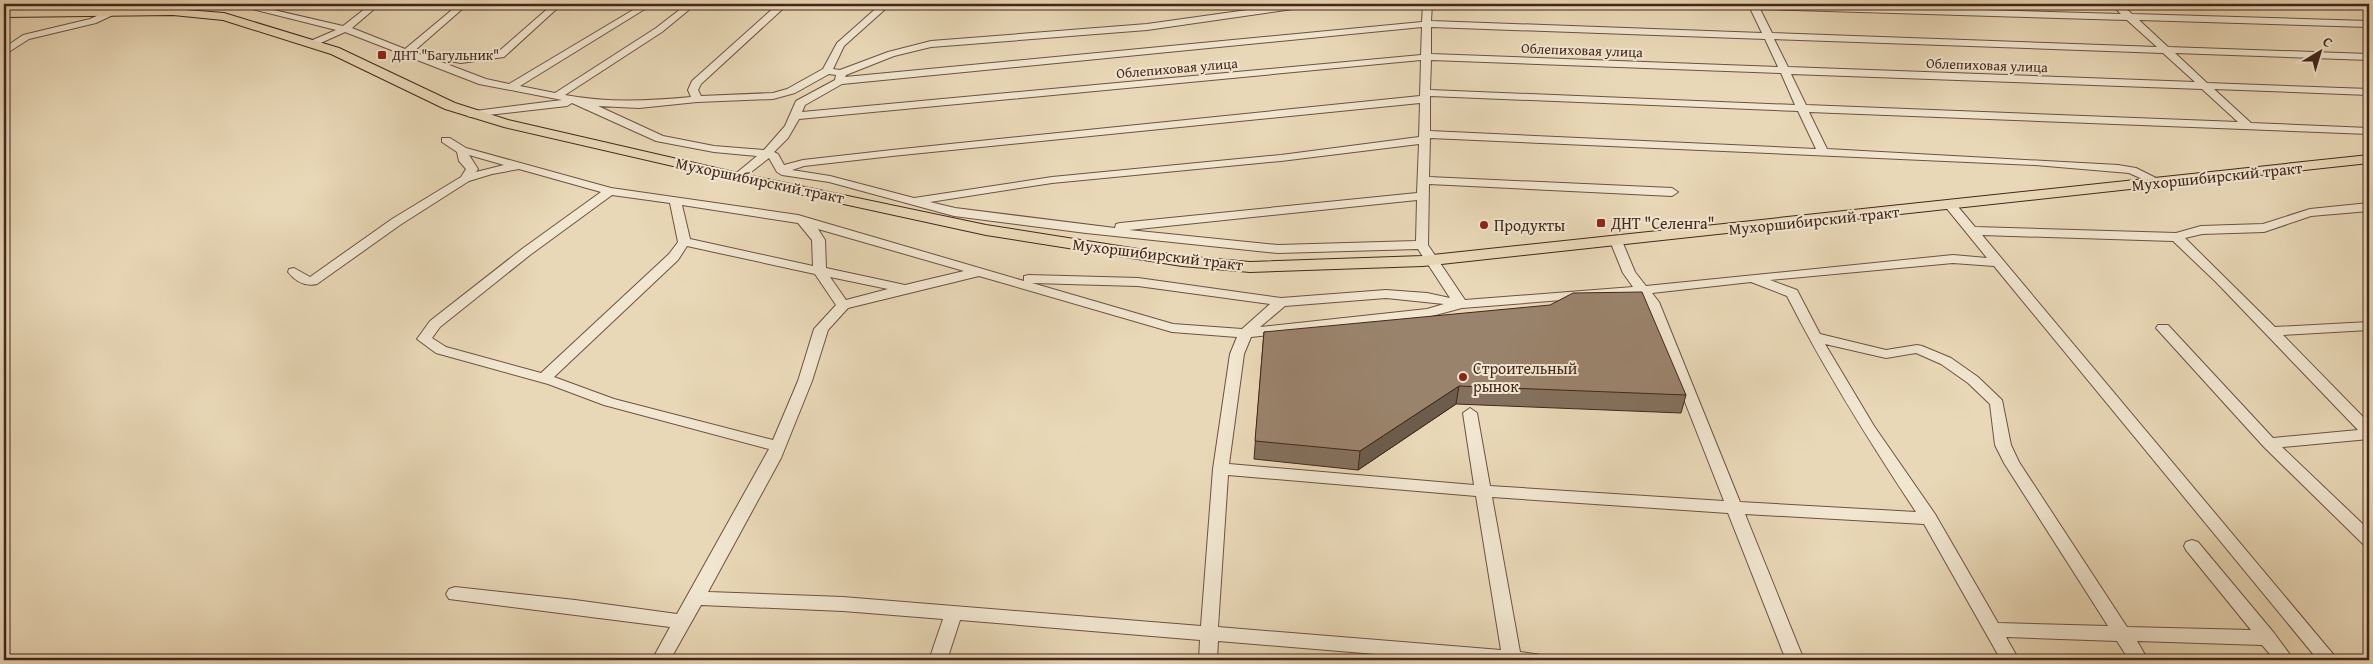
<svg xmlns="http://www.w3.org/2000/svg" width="2373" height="664" font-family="'Gentium Book Plus',serif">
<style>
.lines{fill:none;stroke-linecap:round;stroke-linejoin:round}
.minor-casing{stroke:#6d5242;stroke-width:2}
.major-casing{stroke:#44261b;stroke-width:2}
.minor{fill:#f1e6d0;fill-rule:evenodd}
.major{fill:#e9d8b7;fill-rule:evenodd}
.wall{fill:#84715d;stroke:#44261b}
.shaded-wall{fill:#6c5c4c;stroke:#44261b}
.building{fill:#9a836c;stroke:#44261b}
.poi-dot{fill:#8f2418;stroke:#f1e6d0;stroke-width:2}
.labels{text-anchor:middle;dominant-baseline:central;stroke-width:4;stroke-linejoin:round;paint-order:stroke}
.far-street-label{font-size:14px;fill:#44261b;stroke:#f1e6d0}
.far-poi-label{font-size:14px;fill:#44261b;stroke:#f1e6d0;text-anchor:start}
.street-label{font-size:16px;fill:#44261b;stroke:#f1e6d0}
.poi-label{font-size:16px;fill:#44261b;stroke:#f1e6d0;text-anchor:start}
</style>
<rect width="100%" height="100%" fill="#e9d8b7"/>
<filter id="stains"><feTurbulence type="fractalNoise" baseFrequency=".004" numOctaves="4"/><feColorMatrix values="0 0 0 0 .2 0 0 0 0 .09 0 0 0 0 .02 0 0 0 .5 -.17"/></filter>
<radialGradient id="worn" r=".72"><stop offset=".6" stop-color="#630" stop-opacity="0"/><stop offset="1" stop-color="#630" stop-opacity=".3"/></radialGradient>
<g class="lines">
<defs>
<g id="minor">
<path d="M232,4H248L343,26L371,4H380L352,28L405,49L459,4H468L413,52L422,55L427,52L461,57L498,52L553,4H562L504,57L461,63L431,58L486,79L509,84L643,4H653L520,86L555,93L656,28L687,4H696L662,32L565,95C607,103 648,101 691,97L688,90L692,81L778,4H788L701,84L698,90L701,96L773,93L787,89L823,69L837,43L881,4H891L844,46L833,69L840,70L888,52L931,41L1147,24L1290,4H1312L1307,7L1147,30L931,47L894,56L846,75L845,77L1422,22L1423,4H1432L1431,21L1762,33L1750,8L1697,7L1692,4H1780L2121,14L2111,4H2121L2132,14L2369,21V27L2139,20L2168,47L2369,54V60L2175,53L2207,83L2369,89V95L2214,89L2251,123L2369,128V134L1809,112L1827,149L2118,165L2136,168L2162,181V185L2158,186L2129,173L2035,165L1430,138L1429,177L1672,188L1678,192L1672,196L1429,184L1428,245L1465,300L1633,287L1623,273L1610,241L1616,237L1622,241L1635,272L1646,286L1953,255L1987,258L1944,205L1950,201L1954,202L1975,227L2176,233L2201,226L2263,224L2310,209L2369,203V211L2311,216L2264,232L2202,234L2185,238L2275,327L2369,322V330L2283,335L2369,423V439L2282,447L2369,530V546L2363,544L2264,447L2156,328L2158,325H2168L2273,438L2358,430L2216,282L2173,241L1982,235L2338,660H2318L1994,266L1953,263L1770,280L1797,290L1820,334L1886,350L1917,345L1922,346L1951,358L1978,377L2002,400L2011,445L2019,462L2127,627L2251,630L2186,550L2184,546L2186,542L2192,540L2198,542L2274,633L2294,660H2275L2262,645L2137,641L2148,660H2129L2117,641L2006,637L2019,660H2001L1924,524L1745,514L1804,660H1786L1728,513L1492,497L1520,652L1541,655L1543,660H1448L1218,641L1217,660H1199L1200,640L960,620L947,660H929L943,619L843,611L701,605L670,660H652L670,627L449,599L446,594L449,589L455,587L575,600L677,614L769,449L604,405L548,384L436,353L417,339L430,321L522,249L601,192L519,169L492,174L469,181L400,225L317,284C305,287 295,281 288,272L289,269L294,268L310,277L392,219L461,177L466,169L459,161L457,152L442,142V138H450L466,148L611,188L798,215L1024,281V276L1029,275L1138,278L1281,298L1386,290L1427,293L1450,298L1418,249L1278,253L1086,233L954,216L829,182L782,175L777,172L769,158L742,179H734V175L757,156L714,152L656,141L572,103L567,106L471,117L467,116V112L562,100L479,84L345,32L314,46H308V42L336,30ZM1760,9L2127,20L2157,47L1772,33ZM1422,27L1421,55L802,112L805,105L842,84ZM1431,27L1765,39L1778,67L1431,54ZM1774,39L2163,53L2195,82L1788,67ZM1421,60L1420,96L892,150L803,160L784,165L778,154L774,152L788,138L799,119ZM1431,60L1781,73L1795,105L1430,90ZM829,74L836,75L835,80L796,101L785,126L764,150L714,146L663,136L598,106L639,108L697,102L773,99L795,93ZM1791,74L2202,89L2238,122L1806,105ZM1430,96L1798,111L1816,149L1430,131ZM1420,103L1419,137L1281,155L1052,177L914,198L830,176L792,170L804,166L892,156ZM1419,144L1417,193L1120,223L1116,224L1115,228L955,208L930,202L1052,183L1281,161ZM469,155L504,165L476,172L478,169ZM612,195L670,203L678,242L669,254L541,373L446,347L432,338L440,327L530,255ZM1417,200L1416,241L1278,245L1129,230ZM682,205L798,223L812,240L813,266L690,239ZM818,229L964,271L905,285L826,268L825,240ZM687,246L815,274L836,305L814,329L798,381L773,440L614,399L554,377L678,260ZM979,276L1172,332L1237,337L1230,354L1213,469L1201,626L843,597L708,592L781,458L812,381L828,330L848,308ZM830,277L888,289L846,300ZM1751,282L1787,296C1825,371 1869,441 1916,512L1740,502L1659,302L1652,293ZM1032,283L1138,286L1270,304L1242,329L1173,324ZM1639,294L1646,303L1724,501L1490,486L1477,413L1470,408L1463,413L1474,485L1229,464L1244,354L1251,337L1428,317L1462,308ZM1386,298L1444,304L1427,309L1260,327L1285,306ZM1825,344L1886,358L1916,353L1941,364L1968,383L1990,404L1995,445L2004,463L2108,626L1998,623L1935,514L1874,426ZM1228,475L1476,496L1501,650L1218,627Z"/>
<polygon points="2359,4 2369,4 2369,8 2361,6"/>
<polygon points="112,9 115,10 115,14 96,23 29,39 4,55 4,48 23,35 90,19"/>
</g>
<polygon id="major" points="173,9 224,13 339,48 455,103 508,120 738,173 986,225 1182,256 1250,262 1423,256 2369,155 2369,163 1423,266 1250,272 1182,266 986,235 738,181 504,127 445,109 331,54 223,20 173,15 4,17 4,10"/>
</defs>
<!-- minor casing -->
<use href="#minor" class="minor-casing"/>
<!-- major casing -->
<use href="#major" class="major-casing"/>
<!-- minor -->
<use href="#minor" class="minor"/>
<!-- major -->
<use href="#major" class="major"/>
</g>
<!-- wall -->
<polygon class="wall" points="1264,332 1686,395 1681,413 1456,404 1358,470 1254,459"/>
<!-- shaded-wall -->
<polygon class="shaded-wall" points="1459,386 1456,404 1358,470 1360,451"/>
<!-- building -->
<polygon class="building" points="1642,292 1686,395 1459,386 1360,451 1255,441 1264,332 1550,305 1573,293"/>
<!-- markers -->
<g class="poi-dot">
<rect x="377" y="50" width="10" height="10" rx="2.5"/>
<rect x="1596" y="218" width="10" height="10" rx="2.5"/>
<circle cx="1484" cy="225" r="5"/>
<circle cx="1463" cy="377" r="5"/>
</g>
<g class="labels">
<!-- far-street labels -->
<g class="far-street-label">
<text transform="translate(1582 50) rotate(2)">Облепиховая улица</text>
<text transform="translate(1987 65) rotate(2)">Облепиховая улица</text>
<text transform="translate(1177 68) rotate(-5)">Облепиховая улица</text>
</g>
<!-- far-poi labels -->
<g class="far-poi-label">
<text x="392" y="55">ДНТ "Багульник"</text>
</g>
<!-- street labels -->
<g class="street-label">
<text transform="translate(2217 176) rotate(-6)">Мухоршибирский тракт</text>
<text transform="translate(760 180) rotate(12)">Мухоршибирский тракт</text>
<text transform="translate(1814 220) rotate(-6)">Мухоршибирский тракт</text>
<text transform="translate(1158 254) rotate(7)">Мухоршибирский тракт</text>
</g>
<!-- poi labels -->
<g class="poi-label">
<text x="1611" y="223">ДНТ "Селенга"</text>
<text x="1494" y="225">Продукты</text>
<text x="1473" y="368">Строительный<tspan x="1473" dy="18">рынок</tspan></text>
</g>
</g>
<!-- margin -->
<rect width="2373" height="664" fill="none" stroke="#e9d8b7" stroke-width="20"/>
<rect x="5" y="5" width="2363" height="654" fill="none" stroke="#44261b" stroke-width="2.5"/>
<rect x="10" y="10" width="2353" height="644" fill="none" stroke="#44261b"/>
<!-- north arrow -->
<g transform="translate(2320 52) rotate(38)" stroke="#f1e6d0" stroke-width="4" paint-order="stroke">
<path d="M0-4L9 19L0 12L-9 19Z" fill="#44261b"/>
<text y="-8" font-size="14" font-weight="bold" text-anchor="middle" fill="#44261b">С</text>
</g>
<rect width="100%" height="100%" filter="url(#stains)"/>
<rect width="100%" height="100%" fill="url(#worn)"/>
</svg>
